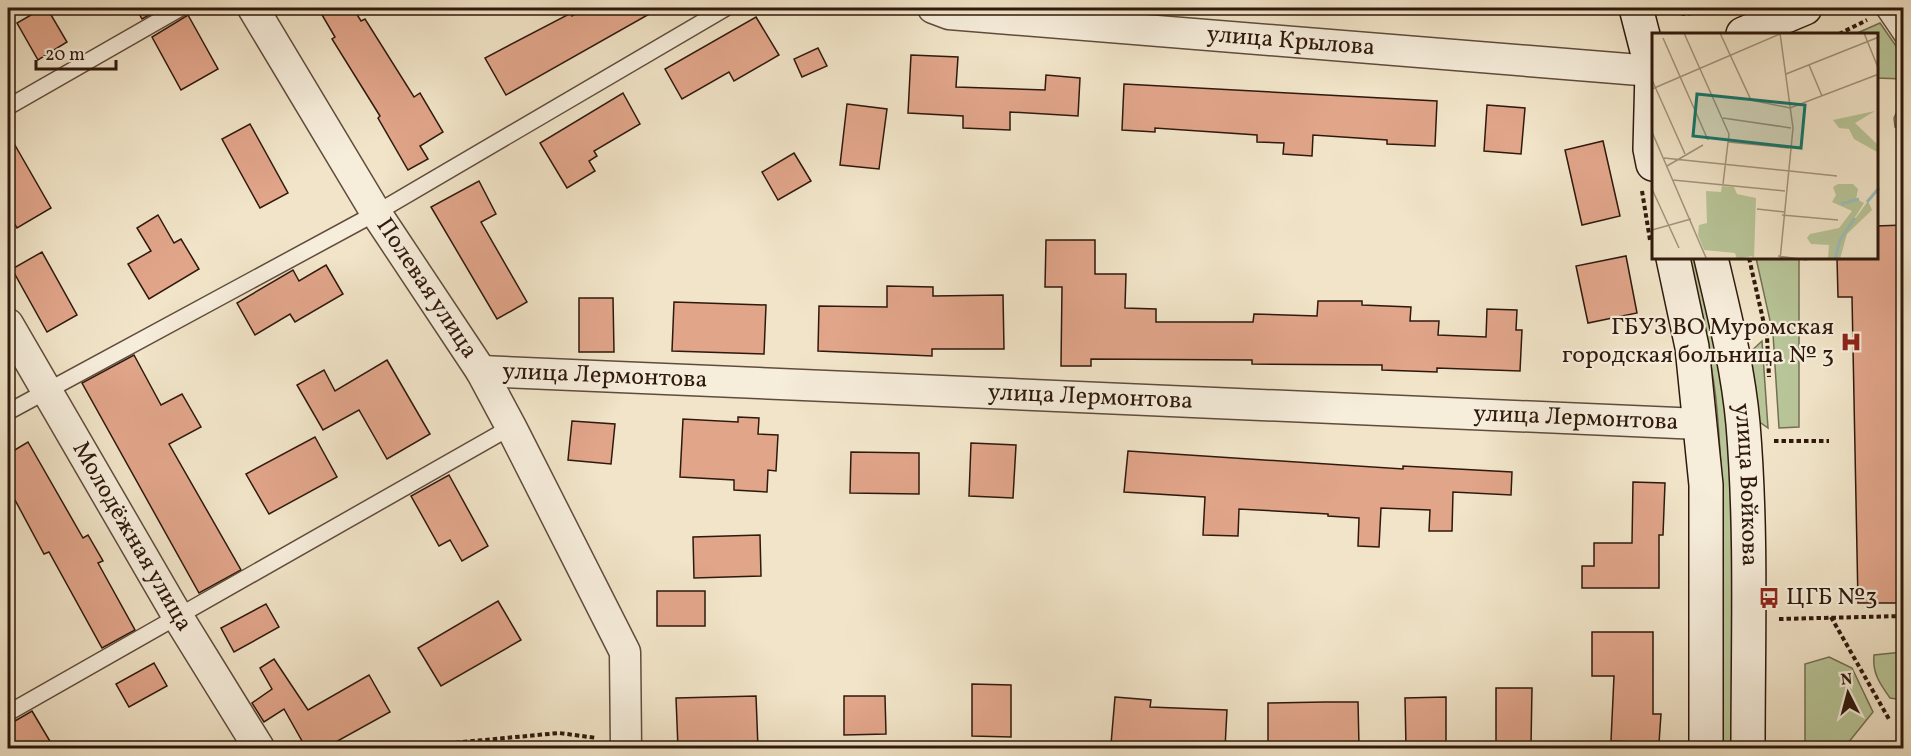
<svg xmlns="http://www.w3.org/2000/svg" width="1911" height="756" font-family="Vollkorn,serif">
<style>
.green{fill:#b8c598;stroke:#746f52;stroke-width:1.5}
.building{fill:#e1a58a;stroke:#2f190d;stroke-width:1.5}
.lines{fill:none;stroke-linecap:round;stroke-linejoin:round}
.lane-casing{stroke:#604c3c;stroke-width:18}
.street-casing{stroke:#604c3c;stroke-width:33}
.secondary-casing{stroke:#2f190d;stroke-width:36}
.path{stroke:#2f190d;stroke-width:4;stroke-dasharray:4.5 3;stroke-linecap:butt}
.lane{stroke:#f6eddb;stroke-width:15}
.street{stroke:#f6eddb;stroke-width:30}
.secondary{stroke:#f6eddb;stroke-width:33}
.labels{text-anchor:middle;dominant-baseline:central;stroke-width:4.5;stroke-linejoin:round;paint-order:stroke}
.street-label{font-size:24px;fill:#2f190d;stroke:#f6eddb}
.poi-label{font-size:24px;fill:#2f190d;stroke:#f6eddb;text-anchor:end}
.inset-river{fill:none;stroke:#9cbebb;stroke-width:3}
.inset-road{fill:none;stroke:#a3937d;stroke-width:1.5}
.view{fill:#0f766e;fill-opacity:0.15;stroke:#0f766e;stroke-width:3}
.inset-edge{fill:none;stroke:#2f190d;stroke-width:3}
</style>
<rect width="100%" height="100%" fill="#f1e4c8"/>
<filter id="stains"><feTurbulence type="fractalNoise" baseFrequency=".00333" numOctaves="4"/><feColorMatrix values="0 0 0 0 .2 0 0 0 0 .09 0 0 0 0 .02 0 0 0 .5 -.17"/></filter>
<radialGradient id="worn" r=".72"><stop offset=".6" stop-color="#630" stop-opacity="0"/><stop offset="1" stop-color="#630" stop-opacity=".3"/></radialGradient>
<!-- green -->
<g class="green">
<polygon points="1880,23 1903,56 1903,79 1877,78 1876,34 1855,34"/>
<polygon points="1899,107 1903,107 1903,132 1895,127 1894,118"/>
<path d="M1686,258H1698L1729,414L1733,484L1734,748H1722C1722,636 1727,522 1717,410C1713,359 1698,308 1686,258Z"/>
<polygon points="1756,258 1799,258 1799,427 1779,428 1773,334"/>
<polygon points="1762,341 1768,428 1754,418 1747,355"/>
<path d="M1903,652H1904L1903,700L1890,698C1880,684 1872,673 1874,655Z"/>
<polygon points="1829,657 1852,668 1873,712 1844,748 1805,748 1805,664"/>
</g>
<!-- building -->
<g class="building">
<polygon points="43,8 47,8 67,42 38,60 17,23"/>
<polygon points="136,8 162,8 142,19"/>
<polygon points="318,8 353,8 361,21 365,19 414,97 420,93 443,132 420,146 428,159 408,170 378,118 380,116 332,39 335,37"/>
<polygon points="587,8 660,8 506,95 485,58 571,13 572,16"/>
<polygon points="188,15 218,69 181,90 152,37"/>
<polygon points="756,17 779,55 734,81 729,72 682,99 665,69"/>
<polygon points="818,48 827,66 802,77 794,59"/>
<polygon points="911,55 958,57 956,87 1045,90 1046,75 1080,78 1078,116 1010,112 1010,130 963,128 963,116 908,113"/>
<polygon points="1124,84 1437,101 1435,146 1387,144 1387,140 1313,135 1312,156 1283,154 1284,143 1257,142 1257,135 1155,128 1155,132 1122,130"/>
<polygon points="623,93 640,124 594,151 597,156 589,161 595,171 567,188 540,143"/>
<polygon points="847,104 887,109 879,169 840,165"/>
<polygon points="1487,105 1525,108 1521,154 1484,151"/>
<polygon points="250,124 288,193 260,208 222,139"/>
<polygon points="8,133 51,208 17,228 8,212"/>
<polygon points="1603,141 1620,216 1582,225 1565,150"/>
<polygon points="794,153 811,181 778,200 762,172"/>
<polygon points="479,181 496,214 481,222 527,302 497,319 431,207"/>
<polygon points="158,215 174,243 181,239 199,269 149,299 128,264 151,251 137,228"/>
<polygon points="1904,225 1904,603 1858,603 1852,297 1838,297 1837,258 1876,258 1876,226"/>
<polygon points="1046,240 1095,240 1095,274 1126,274 1125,308 1156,309 1156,322 1253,322 1254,314 1317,316 1318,301 1362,301 1362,305 1411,307 1410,321 1439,321 1438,335 1486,337 1487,309 1517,310 1516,330 1522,330 1520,371 1437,368 1437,372 1382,370 1382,365 1252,364 1252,360 1091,359 1091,366 1061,366 1062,287 1045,287"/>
<polygon points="42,252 77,315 47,332 12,269"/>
<polygon points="1626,256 1637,313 1588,323 1576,266"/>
<polygon points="326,265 343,294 295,322 290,314 255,335 237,303 293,270 299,281"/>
<polygon points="887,286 933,287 933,296 1003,295 1004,349 932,349 932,356 818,351 819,306 887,307"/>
<polygon points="579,298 613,298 614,352 579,352"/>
<polygon points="674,302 766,305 764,354 672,351"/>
<polygon points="134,355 161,405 182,394 201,427 169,444 241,570 199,593 82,383"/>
<polygon points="387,360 430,434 387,459 359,410 323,430 297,385 324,370 335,391"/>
<polygon points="738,417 759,418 758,434 778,435 776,471 768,470 767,492 734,490 734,480 680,477 683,419 738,422"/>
<polygon points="572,421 615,424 611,464 568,460"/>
<polygon points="315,437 337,477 269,514 246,474"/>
<polygon points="28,442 83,538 88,535 103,561 98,563 135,630 102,648 49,552 44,554 8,487 8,454"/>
<polygon points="971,443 1016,445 1013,498 969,496"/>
<polygon points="1128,451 1403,469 1403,466 1512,472 1511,495 1453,492 1452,531 1429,531 1430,510 1381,508 1379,547 1358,546 1359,518 1328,516 1328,514 1239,509 1238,536 1203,535 1205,497 1124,492"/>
<polygon points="851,452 919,453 919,494 850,493"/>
<polygon points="449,475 488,546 462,561 450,540 439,546 411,496"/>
<polygon points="1633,482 1665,483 1663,535 1659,535 1659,588 1582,588 1582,566 1594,566 1594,543 1632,543"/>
<polygon points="760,535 761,576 694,578 693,537"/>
<rect x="657" y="591" width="48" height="35"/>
<polygon points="498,601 521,640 441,686 418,648"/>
<polygon points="266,604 279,627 234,652 221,628"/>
<polygon points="1592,632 1653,632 1653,714 1661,714 1659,743 1611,741 1614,676 1592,676"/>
<polygon points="274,659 308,710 369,675 390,712 325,748 306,748 284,709 264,722 252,703 272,689 260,668"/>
<polygon points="154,663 167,686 129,707 116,684"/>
<polygon points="972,684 1011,685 1011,737 972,736"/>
<polygon points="1496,688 1532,688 1531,745 1496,745"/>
<polygon points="756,696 758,748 678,748 676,698"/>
<polygon points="844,696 885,696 886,734 844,735"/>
<polygon points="1115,697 1151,700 1150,707 1227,710 1225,748 1171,748 1111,744"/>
<polygon points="1446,697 1446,747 1406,747 1405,698"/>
<polygon points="1325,702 1358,702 1359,746 1268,748 1268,703"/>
<polygon points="32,711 54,748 8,748 8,725"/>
</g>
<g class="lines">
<defs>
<g id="lane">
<polyline points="1883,8 1904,39"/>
<polyline points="8,107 181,8"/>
<polyline points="8,412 376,213 726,8"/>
<polyline points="8,713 511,427"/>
</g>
<g id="street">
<path id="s1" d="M253,8L376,213L481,371L511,427L625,652L626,748"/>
<path id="s2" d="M933,8L949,14L1652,71"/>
<path id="s3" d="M8,324L178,617L259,748"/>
<path id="s4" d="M481,371L1700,424"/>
</g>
<g id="secondary">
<polyline points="1636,8 1653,74"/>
<polyline points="1743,34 1805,8"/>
<polyline points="1652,71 1650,149 1653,164"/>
<polyline points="1673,258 1692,347 1706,485 1706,748"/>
<path id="s5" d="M1711,258C1724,313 1738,368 1743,424C1752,531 1748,641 1748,748"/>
</g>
</defs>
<!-- lane casing -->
<use href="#lane" class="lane-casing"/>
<!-- street casing -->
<use href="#street" class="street-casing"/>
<!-- secondary casing -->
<use href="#secondary" class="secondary-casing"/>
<!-- path -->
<g class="path">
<polyline points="1675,8 1683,14 1724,10"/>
<polyline points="1839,34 1867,20"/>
<polyline points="1642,191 1650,240"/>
<polyline points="1749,258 1767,337 1769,377"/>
<polyline points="1774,441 1829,441"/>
<polyline points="1831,617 1890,721"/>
<polyline points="1779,619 1904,616"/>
<polyline points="426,748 441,744 559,733 597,738"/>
</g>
<!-- lane -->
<use href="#lane" class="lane"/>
<!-- street -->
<use href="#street" class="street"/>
<!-- secondary -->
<use href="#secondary" class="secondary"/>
</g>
<!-- icons -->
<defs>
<symbol id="hospital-bare" viewBox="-9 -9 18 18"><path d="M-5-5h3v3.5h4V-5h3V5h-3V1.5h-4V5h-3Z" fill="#8f2418" stroke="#f6eddb" stroke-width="2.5" paint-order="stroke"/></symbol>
<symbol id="bus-bare" viewBox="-9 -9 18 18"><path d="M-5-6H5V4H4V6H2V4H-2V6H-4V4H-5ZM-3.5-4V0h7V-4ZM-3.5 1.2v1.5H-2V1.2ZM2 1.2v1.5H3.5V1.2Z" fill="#8f2418" stroke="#f6eddb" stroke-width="2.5" paint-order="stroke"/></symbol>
</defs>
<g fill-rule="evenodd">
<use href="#hospital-bare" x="1836" y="327" width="30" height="30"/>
<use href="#bus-bare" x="1754" y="583" width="30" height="30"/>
</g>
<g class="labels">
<!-- street labels -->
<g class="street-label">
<text stroke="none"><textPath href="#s2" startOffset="360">улица Крылова</textPath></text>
<text stroke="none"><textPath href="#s1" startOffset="330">Полевая улица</textPath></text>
<text stroke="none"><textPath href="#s4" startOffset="124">улица Лермонтова</textPath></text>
<text stroke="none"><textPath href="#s4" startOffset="610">улица Лермонтова</textPath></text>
<text stroke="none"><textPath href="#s4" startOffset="1096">улица Лермонтова</textPath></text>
<text stroke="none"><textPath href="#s5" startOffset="230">улица Войкова</textPath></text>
<text stroke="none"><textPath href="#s3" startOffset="246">Молодёжная улица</textPath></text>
</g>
<!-- poi labels -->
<g class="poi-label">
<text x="1834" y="328">ГБУЗ ВО Муромская<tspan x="1834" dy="28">городская больница № 3</tspan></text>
<text x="1786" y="598" text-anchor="start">ЦГБ №3</text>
</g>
</g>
<!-- overview -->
<g transform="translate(1652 33)">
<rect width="226" height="226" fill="#f1e4c8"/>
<path d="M223,78L203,90L226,112V146L225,119L202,106L197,96L187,95L181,87ZM186,151H201L206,156L204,166L212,170L195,197L216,168L220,177L195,201L188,226H176L177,212L159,211L155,205L158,201L187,195L200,178L180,169L184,162L181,154ZM70,153L82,154L85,161L104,165L102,226L100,223L85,226L83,220L52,217L46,202L47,192L55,190L54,158L69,159Z" fill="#b8c598"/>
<path class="inset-river" d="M215,169L227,155M189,171L207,166M183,227L188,207L203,185"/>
<path class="inset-road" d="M32,0L77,101L71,151M68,0L99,67L138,75L227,41M212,0L227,37M11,5L56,107M157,32L170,63M134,41L227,4M0,47L33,121M0,56L128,1M71,85L139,95M0,99L55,227M76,109L137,115M12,125L185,143M15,133L51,112M21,147L133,158M0,156L27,215M105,176L133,179M130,182L186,187M0,197L39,186M126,223L155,227M128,227L141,95L128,0"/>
<path class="view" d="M45,61L153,72L149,115L41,103Z"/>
<rect width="226" height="226" class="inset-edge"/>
</g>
<!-- margin -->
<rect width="1911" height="756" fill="none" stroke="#f1e4c8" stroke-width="30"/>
<rect x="9" y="9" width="1893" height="738" fill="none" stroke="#2f190d" stroke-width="3"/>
<rect x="15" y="15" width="1881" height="726" fill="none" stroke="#2f190d" stroke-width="1.5"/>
<!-- north arrow -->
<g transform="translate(1848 693) rotate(354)" stroke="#f6eddb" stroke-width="4.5" paint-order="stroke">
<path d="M0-4.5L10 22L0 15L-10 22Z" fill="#2f190d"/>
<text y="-9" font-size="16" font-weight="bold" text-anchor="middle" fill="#2f190d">N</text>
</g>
<!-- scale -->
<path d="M36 60v9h80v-9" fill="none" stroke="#2f190d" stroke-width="3"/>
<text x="45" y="60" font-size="18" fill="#2f190d" stroke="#f6eddb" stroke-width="4.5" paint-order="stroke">20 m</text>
<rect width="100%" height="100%" filter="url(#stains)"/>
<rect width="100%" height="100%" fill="url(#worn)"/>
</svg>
